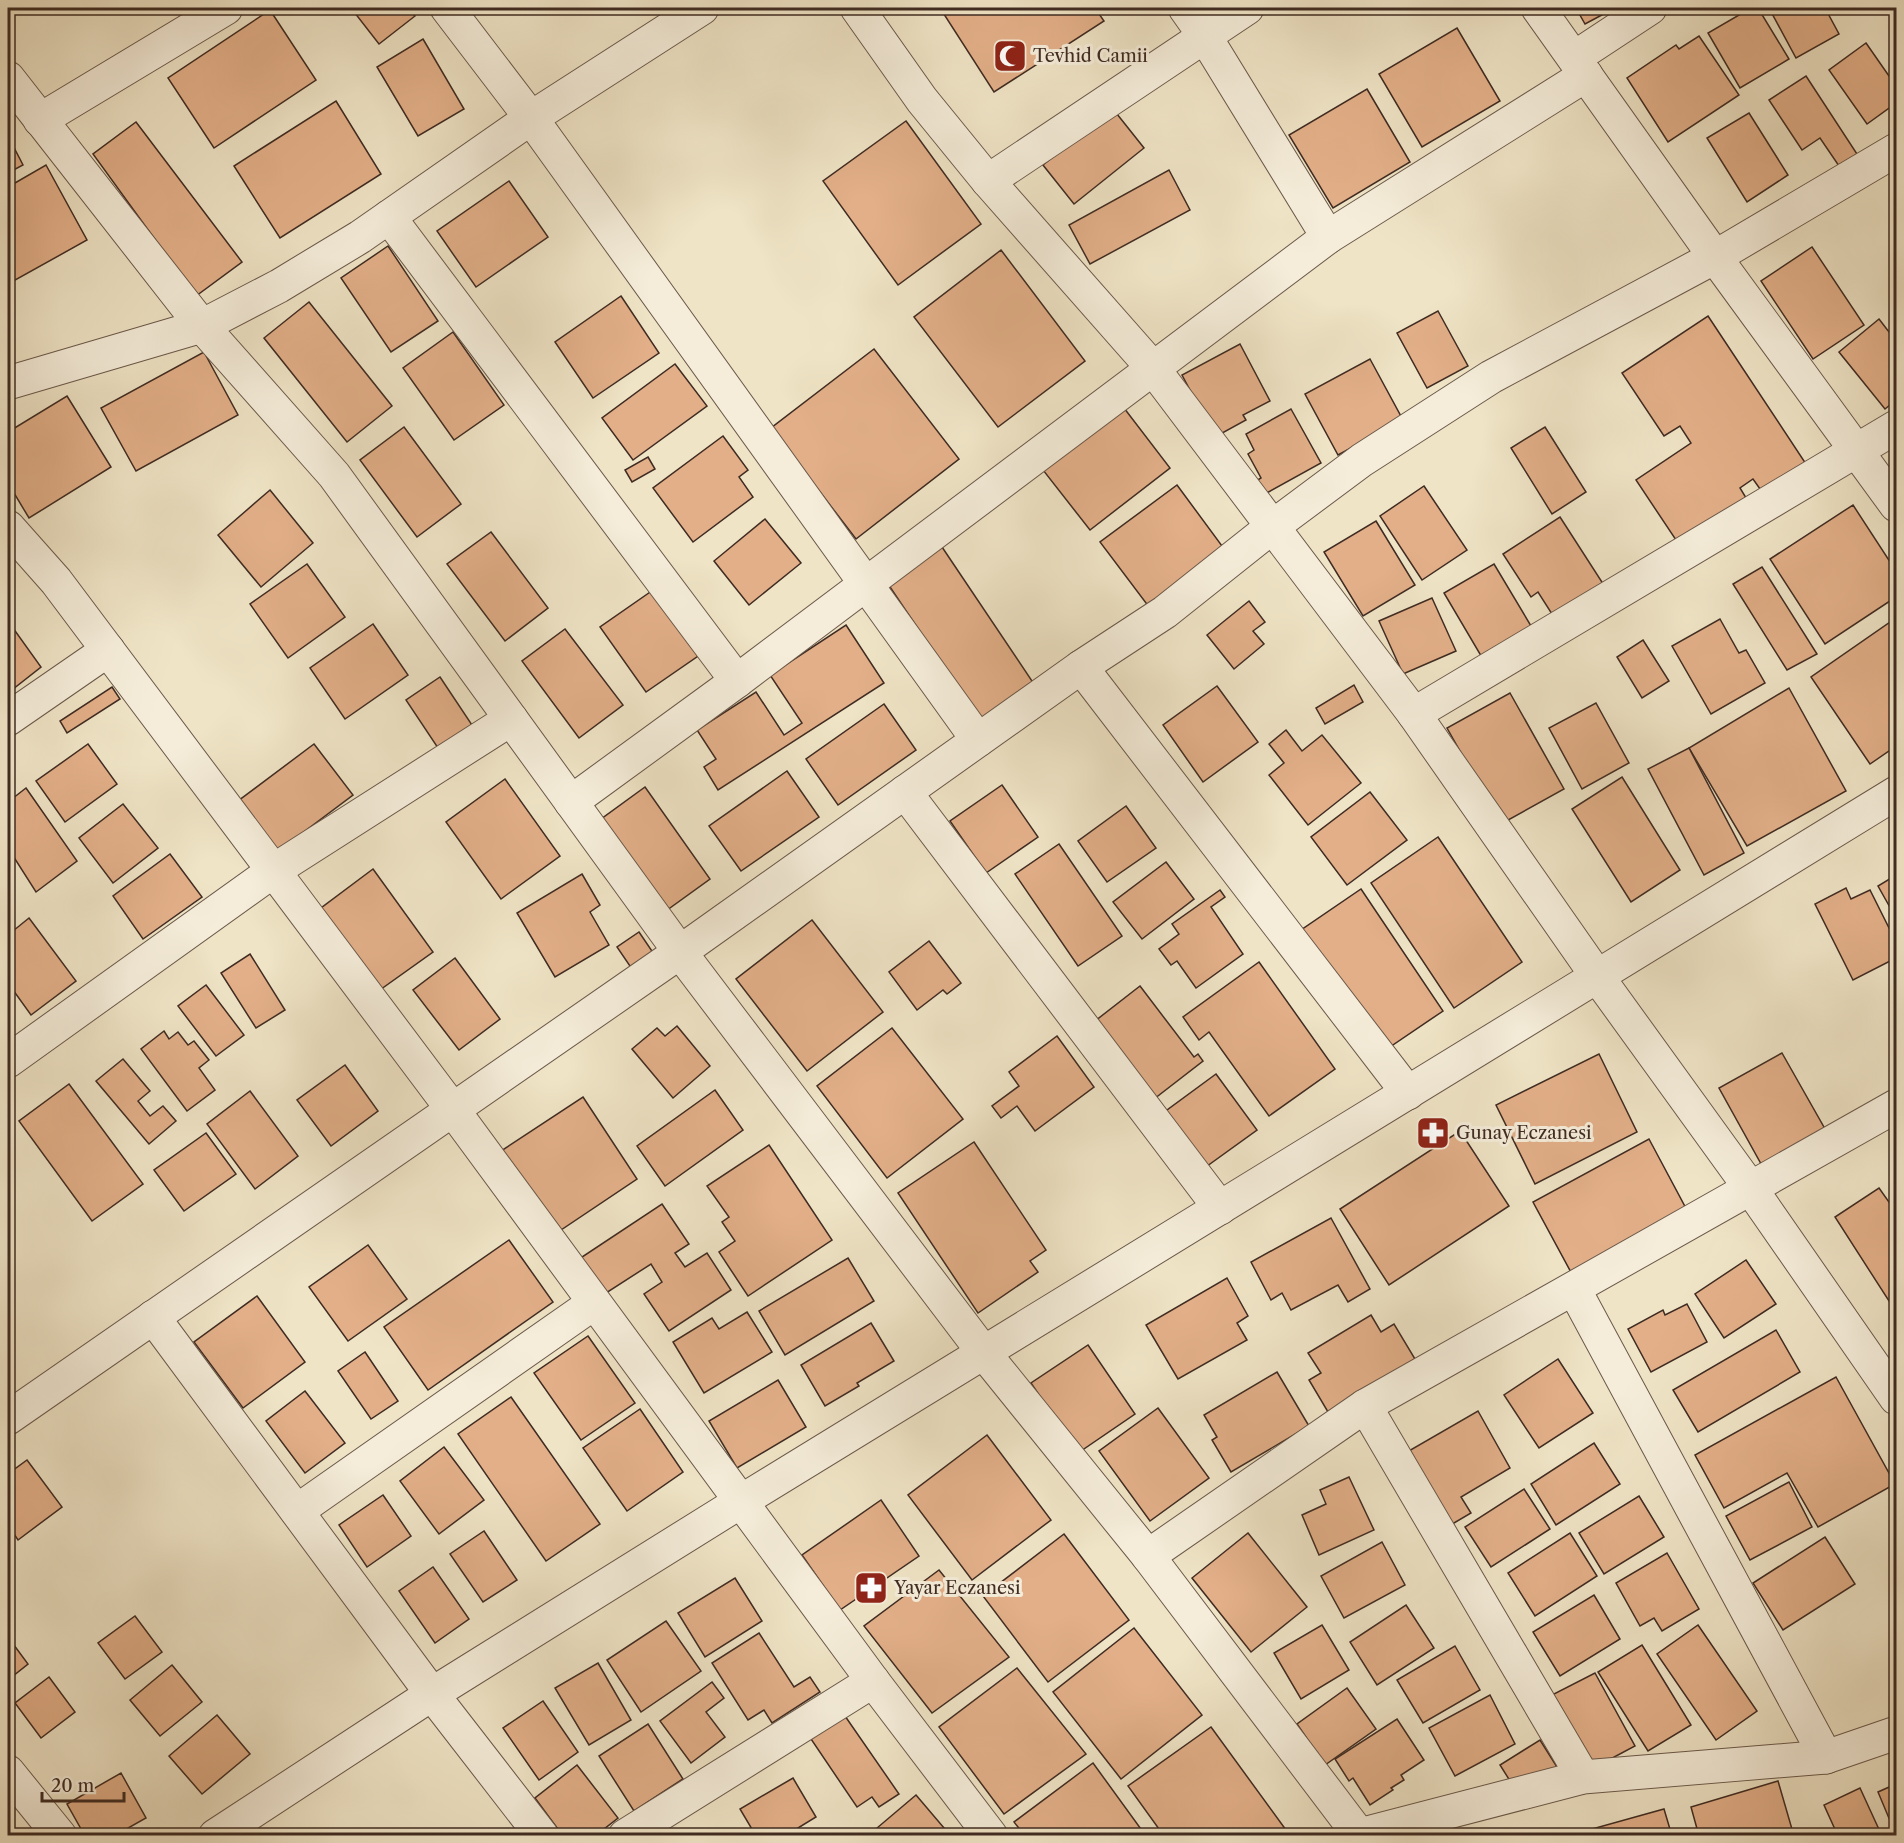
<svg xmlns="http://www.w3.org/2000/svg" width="1904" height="1843" font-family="'Libre Caslon Text',serif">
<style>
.building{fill:#e2af88;stroke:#3f2b22;stroke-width:1.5}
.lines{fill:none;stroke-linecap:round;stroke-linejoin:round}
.minor-casing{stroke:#6b594b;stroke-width:35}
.minor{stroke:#f5edda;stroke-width:33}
.labels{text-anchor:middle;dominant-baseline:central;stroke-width:6;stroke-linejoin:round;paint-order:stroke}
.poi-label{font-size:18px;fill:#3f2b22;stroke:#f5edda;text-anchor:start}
</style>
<rect width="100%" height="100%" fill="#efe4c6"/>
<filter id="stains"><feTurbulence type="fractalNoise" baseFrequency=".00333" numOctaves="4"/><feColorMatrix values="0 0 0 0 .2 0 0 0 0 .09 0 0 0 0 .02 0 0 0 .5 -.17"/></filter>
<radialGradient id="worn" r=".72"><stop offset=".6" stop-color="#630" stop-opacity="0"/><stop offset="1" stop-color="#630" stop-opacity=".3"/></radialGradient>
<!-- building -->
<g class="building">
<polygon points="351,8 408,8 415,16 379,44"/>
<polygon points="940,8 1095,8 1104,21 994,92"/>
<polygon points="1576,8 1615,8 1585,24"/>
<polygon points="1751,8 1758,8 1789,59 1740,88 1708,33"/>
<polygon points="1769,8 1825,8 1839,34 1796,58"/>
<polygon points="270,10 316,80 214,148 168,78"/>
<polygon points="1457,28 1500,101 1422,147 1379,74"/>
<polygon points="1699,36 1739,95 1668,142 1627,78 1676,45 1679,49"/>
<polygon points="423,39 464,109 418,136 377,67"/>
<polygon points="1866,43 1896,86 1896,103 1867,124 1829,70"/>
<polygon points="1806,76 1857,154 1839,166 1820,138 1802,150 1769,100"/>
<polygon points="1367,89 1410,162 1333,208 1289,135"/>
<polygon points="336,101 381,174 280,238 234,166"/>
<polygon points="1113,109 1144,148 1074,204 1043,165"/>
<polygon points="1749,113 1788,175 1747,202 1707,138"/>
<polygon points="906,121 981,224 898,285 823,181"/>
<polygon points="136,122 242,262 196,296 93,154"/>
<polygon points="8,136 23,165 8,173"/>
<polygon points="46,165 87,240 8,284 8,187"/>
<polygon points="1169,170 1190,210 1090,264 1069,225"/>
<polygon points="509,181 548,237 476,287 437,231"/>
<polygon points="388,246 438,321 391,352 341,278"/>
<polygon points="1812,247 1864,325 1813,359 1761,281"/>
<polygon points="1001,250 1085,361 998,427 914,317"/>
<polygon points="621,296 659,353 593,398 555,342"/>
<polygon points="309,302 392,406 347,442 264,338"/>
<polygon points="1438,311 1468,366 1427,388 1397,333"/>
<polygon points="1708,316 1808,467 1765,496 1753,479 1740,488 1751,506 1684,552 1636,480 1691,443 1680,426 1664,436 1622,373"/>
<polygon points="1879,319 1896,341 1896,400 1885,409 1839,352"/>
<polygon points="453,332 504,405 454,440 403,368"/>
<polygon points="1240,344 1270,401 1243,415 1246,420 1215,437 1182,375"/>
<polygon points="874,349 959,459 856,539 771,428"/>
<polygon points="204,352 238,415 136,471 101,408"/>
<polygon points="1370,359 1403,420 1338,455 1305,394"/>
<polygon points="675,364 707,406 633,460 602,418"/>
<polygon points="67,396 111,467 29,518 8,483 8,432"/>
<polygon points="1124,408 1170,468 1090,530 1043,470"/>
<polygon points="1291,409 1321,463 1263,495 1256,481 1261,478 1248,454 1254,450 1246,434"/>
<polygon points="404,427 461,504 417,537 360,460"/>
<polygon points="1545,427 1586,492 1552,514 1511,448"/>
<polygon points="723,436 748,470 739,477 753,497 693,542 653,488"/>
<polygon points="648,457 655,469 632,482 625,470"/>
<polygon points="1177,485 1225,550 1149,607 1100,542"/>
<polygon points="1424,486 1467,550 1422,580 1380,516"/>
<polygon points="270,490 313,543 261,587 218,535"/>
<polygon points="1853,505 1896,571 1896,597 1825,644 1770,559"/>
<polygon points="1560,517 1609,593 1559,625 1538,592 1531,597 1503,554"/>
<polygon points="765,519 801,563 749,605 714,561"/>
<polygon points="1376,521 1415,585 1363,616 1324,552"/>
<polygon points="491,532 548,608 505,641 447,564"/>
<polygon points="942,547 1034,684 980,721 888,584"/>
<polygon points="307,564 345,617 288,658 250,604"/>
<polygon points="1494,564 1537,636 1487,666 1444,593"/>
<polygon points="1762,567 1817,654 1787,670 1733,584"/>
<polygon points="656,588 701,654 646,692 600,627"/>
<polygon points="1432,598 1456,651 1403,674 1379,621"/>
<polygon points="1249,601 1265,622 1253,631 1264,644 1234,669 1207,635"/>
<polygon points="1896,618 1896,746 1870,764 1811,677"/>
<polygon points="1720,619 1739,653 1746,650 1765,683 1711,714 1672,646"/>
<polygon points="8,621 41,667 8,693"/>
<polygon points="373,624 408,675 345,719 310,668"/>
<polygon points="846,625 884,683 718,790 704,767 716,759 697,730 756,692 784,735 802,723 770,675"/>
<polygon points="565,629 623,705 579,738 522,661"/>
<polygon points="1643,640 1669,681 1642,698 1617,657"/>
<polygon points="440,677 472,725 438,748 406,700"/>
<polygon points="1354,685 1363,702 1325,724 1316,708"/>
<polygon points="1217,686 1258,742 1203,782 1163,725"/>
<polygon points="112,687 120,699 67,733 60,721"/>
<polygon points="1789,688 1846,791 1747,846 1689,748"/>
<polygon points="1510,693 1564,789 1501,824 1447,728"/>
<polygon points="1596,703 1629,763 1582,789 1549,728"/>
<polygon points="884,704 916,750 838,805 806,759"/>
<polygon points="1286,730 1302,751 1322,735 1361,783 1308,825 1269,775 1284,763 1269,744"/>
<polygon points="88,744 117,784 65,822 36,781"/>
<polygon points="314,744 353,795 273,855 234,804"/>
<polygon points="1689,748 1744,853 1704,875 1648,769"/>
<polygon points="787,771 819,817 741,871 709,826"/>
<polygon points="1622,777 1680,870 1631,902 1572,809"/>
<polygon points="505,779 560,856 501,899 446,822"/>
<polygon points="1002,785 1038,837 986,873 950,821"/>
<polygon points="645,787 710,879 663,913 597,822"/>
<polygon points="26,788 77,861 36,892 8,848 8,802"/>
<polygon points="1370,792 1407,840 1347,885 1311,837"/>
<polygon points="123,804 158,848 113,883 79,838"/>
<polygon points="1126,806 1156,848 1107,882 1078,841"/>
<polygon points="1438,837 1522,962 1454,1008 1371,883"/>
<polygon points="1059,844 1122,936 1078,966 1015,874"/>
<polygon points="170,854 202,897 143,939 113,896"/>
<polygon points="1166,862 1194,899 1142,939 1113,902"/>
<polygon points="373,869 433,952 377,992 317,911"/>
<polygon points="582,874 600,905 590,912 609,945 555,977 517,913"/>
<polygon points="1896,875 1896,918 1878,886"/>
<polygon points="1846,888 1851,899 1870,890 1896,942 1896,958 1853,980 1815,904"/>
<polygon points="1361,889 1443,1011 1384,1051 1301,930"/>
<polygon points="1220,890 1225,897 1211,907 1243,954 1196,988 1177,961 1171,965 1159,949 1179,934 1172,924"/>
<polygon points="29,918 76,981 31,1015 8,983 8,935"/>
<polygon points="812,920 883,1012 807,1071 736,979"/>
<polygon points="639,932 656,957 634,972 617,947"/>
<polygon points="929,941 961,983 947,994 943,990 917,1010 889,972"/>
<polygon points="250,954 285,1010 256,1028 221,973"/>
<polygon points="455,958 500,1019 459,1050 413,990"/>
<polygon points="1259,962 1335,1069 1269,1116 1209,1032 1199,1040 1183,1017"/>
<polygon points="206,985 244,1035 216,1056 178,1006"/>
<polygon points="1140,986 1194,1057 1198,1054 1203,1061 1154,1099 1095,1021"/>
<polygon points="677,1026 710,1066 673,1098 632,1049 657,1028 665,1036"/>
<polygon points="892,1028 963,1119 887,1178 817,1086"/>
<polygon points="164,1031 169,1039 178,1032 188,1045 194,1041 209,1060 199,1068 215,1090 187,1111 141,1049"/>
<polygon points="1057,1036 1094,1087 1035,1131 1017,1106 1001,1118 992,1106 1019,1086 1009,1072"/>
<polygon points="1782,1053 1829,1136 1765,1171 1719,1088"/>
<polygon points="1599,1054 1637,1132 1535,1184 1496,1105"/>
<polygon points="123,1059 150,1091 138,1101 150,1116 163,1106 176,1121 149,1144 96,1081"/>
<polygon points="345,1065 378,1111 331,1146 297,1100"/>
<polygon points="1216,1074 1257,1130 1203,1169 1163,1113"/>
<polygon points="69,1084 143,1184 92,1221 19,1121"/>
<polygon points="715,1090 743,1130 665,1186 637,1146"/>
<polygon points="250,1091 298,1156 255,1189 207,1124"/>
<polygon points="583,1097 637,1179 552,1236 498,1153"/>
<polygon points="1460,1131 1509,1206 1389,1285 1340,1209"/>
<polygon points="206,1133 236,1174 184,1211 154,1170"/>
<polygon points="1649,1139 1689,1214 1573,1276 1533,1202"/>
<polygon points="974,1142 1046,1250 1030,1261 1038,1272 978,1313 898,1193"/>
<polygon points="769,1145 832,1240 748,1296 719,1252 735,1241 722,1222 729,1217 707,1186"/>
<polygon points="1879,1188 1891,1205 1896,1201 1896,1296 1889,1301 1835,1217"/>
<polygon points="662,1204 689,1244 675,1253 685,1267 707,1253 731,1290 669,1331 644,1294 662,1282 651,1264 603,1295 579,1259"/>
<polygon points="1331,1218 1370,1289 1348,1302 1338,1285 1291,1310 1282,1293 1271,1300 1251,1262"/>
<polygon points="509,1240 553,1302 428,1390 384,1327"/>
<polygon points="368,1245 407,1299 348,1341 309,1287"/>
<polygon points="848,1258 874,1301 785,1355 759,1311"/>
<polygon points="1746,1260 1776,1304 1724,1338 1695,1294"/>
<polygon points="1227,1278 1248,1316 1237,1323 1247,1340 1178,1379 1146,1325"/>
<polygon points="257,1296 305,1362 243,1408 194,1342"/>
<polygon points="1687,1304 1707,1342 1651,1372 1628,1329 1663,1310 1665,1315"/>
<polygon points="747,1312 772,1352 704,1393 673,1342 712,1318 719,1329"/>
<polygon points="1371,1315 1381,1332 1394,1324 1415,1359 1328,1412 1309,1380 1321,1373 1308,1353"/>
<polygon points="871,1323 894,1361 857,1383 859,1386 825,1406 801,1365"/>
<polygon points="1776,1330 1800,1372 1698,1432 1673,1390"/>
<polygon points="588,1336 635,1403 581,1440 534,1373"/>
<polygon points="1088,1345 1135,1414 1078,1453 1031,1383"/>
<polygon points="365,1352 398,1401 371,1419 338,1371"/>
<polygon points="1558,1359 1593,1413 1539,1448 1504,1395"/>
<polygon points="1277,1372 1309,1426 1231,1472 1212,1440 1217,1437 1204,1415"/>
<polygon points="1836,1377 1895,1484 1818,1527 1787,1473 1724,1508 1695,1455"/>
<polygon points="778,1380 806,1427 737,1468 709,1421"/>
<polygon points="305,1391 345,1443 305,1473 266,1421"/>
<polygon points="511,1397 600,1524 546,1561 458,1434"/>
<polygon points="1158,1408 1209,1478 1150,1521 1099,1451"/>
<polygon points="640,1409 683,1472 627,1511 583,1448"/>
<polygon points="1478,1411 1510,1468 1461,1497 1471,1513 1449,1526 1407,1452"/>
<polygon points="987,1435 1051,1520 972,1580 908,1495"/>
<polygon points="1594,1443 1620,1484 1556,1525 1531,1484"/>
<polygon points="444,1447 484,1500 439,1534 400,1481"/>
<polygon points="27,1460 62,1507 18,1540 8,1525 8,1474"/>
<polygon points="1349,1477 1374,1530 1319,1555 1302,1515 1326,1504 1320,1490"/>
<polygon points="1789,1482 1812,1527 1750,1560 1726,1516"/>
<polygon points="1524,1489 1550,1529 1491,1567 1465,1527"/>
<polygon points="383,1495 411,1536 367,1567 339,1525"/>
<polygon points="1639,1496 1664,1537 1604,1574 1579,1533"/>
<polygon points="881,1500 919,1556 840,1610 802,1555"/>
<polygon points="484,1531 517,1580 483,1602 450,1554"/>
<polygon points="1248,1533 1307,1607 1251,1652 1192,1578"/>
<polygon points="1570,1533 1597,1576 1535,1616 1508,1573"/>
<polygon points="1064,1534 1129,1620 1048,1682 983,1596"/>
<polygon points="1825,1537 1855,1584 1783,1630 1753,1583"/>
<polygon points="1382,1542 1405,1585 1344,1618 1321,1576"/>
<polygon points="1667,1553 1699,1609 1662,1631 1654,1618 1640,1626 1616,1583"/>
<polygon points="433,1567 469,1619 435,1643 399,1591"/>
<polygon points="939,1570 1009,1657 932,1713 864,1626"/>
<polygon points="735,1578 762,1621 705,1657 678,1613"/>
<polygon points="1594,1595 1620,1639 1560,1676 1533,1632"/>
<polygon points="1406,1605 1434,1648 1377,1685 1350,1642"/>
<polygon points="135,1616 162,1652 125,1679 98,1643"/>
<polygon points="666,1621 701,1671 641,1712 607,1660"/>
<polygon points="1322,1625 1349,1670 1301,1699 1274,1653"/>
<polygon points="1698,1625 1757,1711 1716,1740 1657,1654"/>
<polygon points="1134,1628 1202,1715 1121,1779 1053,1692"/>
<polygon points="759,1633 794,1687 810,1677 820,1692 772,1723 764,1710 748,1720 712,1663"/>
<polygon points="8,1637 28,1664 8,1680"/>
<polygon points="1642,1645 1691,1725 1648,1751 1598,1672"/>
<polygon points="1455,1646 1480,1690 1423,1723 1397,1680"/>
<polygon points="598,1663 631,1720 589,1745 555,1688"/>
<polygon points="172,1665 202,1702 160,1736 130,1700"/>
<polygon points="1017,1668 1086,1754 1004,1814 939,1727"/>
<polygon points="1595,1673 1635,1746 1588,1771 1548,1697"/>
<polygon points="49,1677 75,1712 41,1738 15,1703"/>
<polygon points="712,1682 724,1698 706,1712 725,1737 691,1763 660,1721"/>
<polygon points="1347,1688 1376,1729 1325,1765 1297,1724"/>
<polygon points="1490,1695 1515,1744 1455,1776 1429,1728"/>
<polygon points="543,1701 578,1752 539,1780 503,1728"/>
<polygon points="217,1715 250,1754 202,1794 169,1756"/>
<polygon points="845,1716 899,1794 879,1807 872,1797 857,1807 811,1739"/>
<polygon points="1397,1719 1424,1760 1401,1775 1404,1780 1391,1788 1393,1790 1370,1805 1353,1778 1349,1781 1335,1759"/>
<polygon points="648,1724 683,1779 634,1811 599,1756"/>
<polygon points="1211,1727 1286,1830 1270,1836 1164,1836 1128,1786"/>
<polygon points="1540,1740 1557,1767 1517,1792 1500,1765"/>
<polygon points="1093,1763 1146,1836 1025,1836 1014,1822"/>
<polygon points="577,1765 618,1818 595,1836 563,1836 535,1798"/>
<polygon points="121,1773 146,1818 114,1836 85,1836 67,1804"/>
<polygon points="793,1778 816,1817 785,1836 756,1836 740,1809"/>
<polygon points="1778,1781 1794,1836 1699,1836 1691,1807"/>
<polygon points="1896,1784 1896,1835 1878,1792"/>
<polygon points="1860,1788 1882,1836 1838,1836 1824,1805"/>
<polygon points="916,1795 950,1835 883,1836 877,1828"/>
<polygon points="1664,1809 1672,1836 1574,1836 1574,1834"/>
</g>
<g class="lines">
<defs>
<g id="minor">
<polyline points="447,8 531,118 978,740"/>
<polyline points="857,8 922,100 988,181 1152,367 1414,714 1597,976 1751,1189 1896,1398"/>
<polyline points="1185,8 1204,35 1328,237"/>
<polyline points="1538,8 1715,257 1896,505"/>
<polyline points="1574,58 1650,8"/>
<polyline points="8,78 202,326 334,475 680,952 984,1353 1148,1556 1360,1836"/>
<polyline points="40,120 226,8"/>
<polyline points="988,181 1247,8"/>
<polyline points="389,217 737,681"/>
<polyline points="8,383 202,326 279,286 360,237 531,118 702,8"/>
<polyline points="8,527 56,581 453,1110 873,1681 991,1836"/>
<polyline points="1081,667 1408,1093"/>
<polyline points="1414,714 1896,427"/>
<polyline points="8,719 108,650"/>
<polyline points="905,792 1220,1208"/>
<polyline points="571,802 737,681 1328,237 1586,75"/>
<polyline points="8,1061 273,871 511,719"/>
<polyline points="1574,1289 1826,1757"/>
<polyline points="153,1317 432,1694 542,1836"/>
<polyline points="1365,1406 1583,1777"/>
<polyline points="8,1418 680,952 1081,667 1165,612 1272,527 1362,460 1491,377 1715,257 1896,150"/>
<polyline points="297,1511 594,1303"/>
<polyline points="1148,1556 1365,1406 1896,1106"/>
<polyline points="8,1772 60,1836"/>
<polyline points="215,1836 432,1694 740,1502 1896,793"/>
<polyline points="625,1836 873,1681"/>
<polyline points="1356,1836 1583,1777 1826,1757 1896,1733"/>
</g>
</defs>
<!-- minor casing -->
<use href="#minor" class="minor-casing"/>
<!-- minor -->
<use href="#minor" class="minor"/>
</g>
<!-- icons -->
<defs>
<symbol id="mosque-square" viewBox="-11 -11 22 22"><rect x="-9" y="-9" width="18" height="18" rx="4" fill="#8f2418" stroke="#f5edda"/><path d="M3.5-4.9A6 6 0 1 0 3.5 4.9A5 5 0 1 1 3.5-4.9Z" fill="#fff"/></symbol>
<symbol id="pharmacy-square" viewBox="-11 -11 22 22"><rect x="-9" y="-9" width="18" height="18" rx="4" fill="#8f2418" stroke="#f5edda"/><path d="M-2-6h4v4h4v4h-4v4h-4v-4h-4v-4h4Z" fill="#fff"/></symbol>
</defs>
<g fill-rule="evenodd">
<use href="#mosque-square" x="991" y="37" width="38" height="38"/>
<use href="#pharmacy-square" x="1414" y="1114" width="38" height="38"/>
<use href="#pharmacy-square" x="852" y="1569" width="38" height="38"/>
</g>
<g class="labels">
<!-- poi labels -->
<g class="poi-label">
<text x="1033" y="56">Tevhid Camii</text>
<text x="1456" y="1133">Gunay Eczanesi</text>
<text x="894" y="1588">Yayar Eczanesi</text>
</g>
</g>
<!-- margin -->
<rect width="1904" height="1843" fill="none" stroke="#efe4c6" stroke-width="30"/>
<rect x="9" y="9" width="1886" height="1825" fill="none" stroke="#3f2b22" stroke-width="3"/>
<rect x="15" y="15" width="1874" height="1813" fill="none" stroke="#3f2b22" stroke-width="1.5"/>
<!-- scale -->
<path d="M42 1792v9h82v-9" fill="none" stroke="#3f2b22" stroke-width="3"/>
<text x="51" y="1792" font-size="18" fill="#3f2b22" stroke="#f5edda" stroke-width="4.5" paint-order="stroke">20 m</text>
<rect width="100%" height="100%" filter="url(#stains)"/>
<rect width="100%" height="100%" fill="url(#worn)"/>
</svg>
